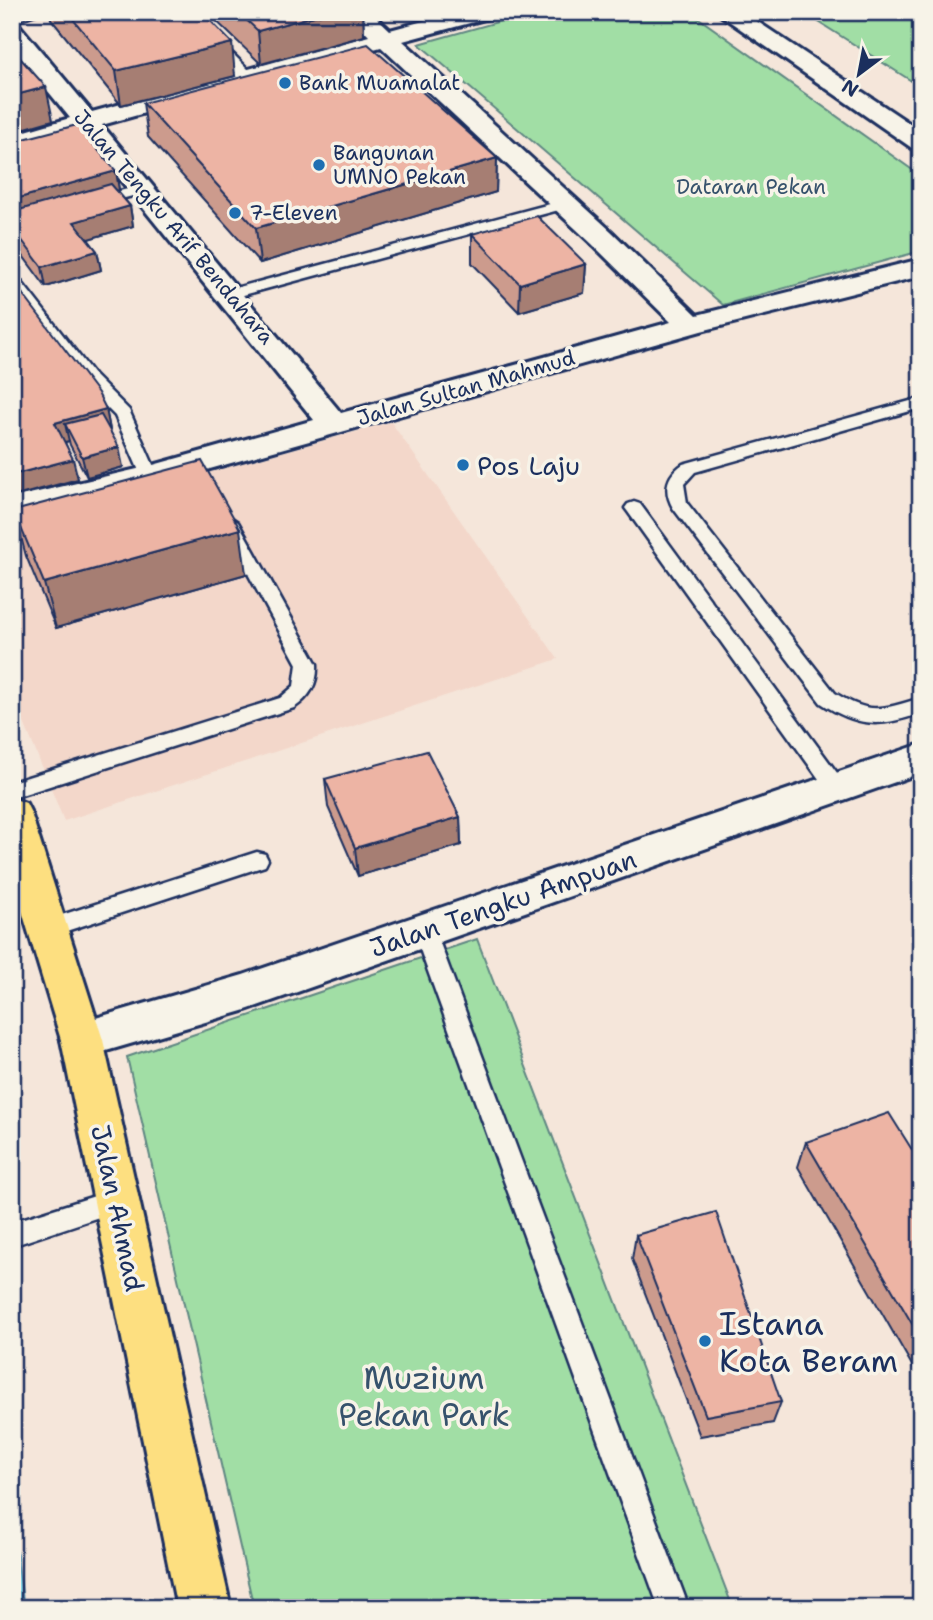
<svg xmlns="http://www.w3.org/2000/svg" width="933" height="1620" font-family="'Shantell Sans',sans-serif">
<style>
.built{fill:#f3d7ca}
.green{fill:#a1dea5;stroke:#5e8682;stroke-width:2}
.water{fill:#8fdeed;stroke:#6198b4;stroke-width:2}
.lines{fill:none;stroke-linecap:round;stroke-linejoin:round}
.lane-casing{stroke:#1b2f5e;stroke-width:5}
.street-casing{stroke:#1b2f5e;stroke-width:6}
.secondary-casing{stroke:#1b2f5e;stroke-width:6}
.highway-casing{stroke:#1b2f5e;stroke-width:6}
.lane{fill:#f7f3e8;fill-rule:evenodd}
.street{fill:#f7f3e8;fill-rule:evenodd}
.secondary{fill:#f7f3e8;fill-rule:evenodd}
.highway{fill:#fddf80;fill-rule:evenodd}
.wall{fill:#cc9b8d;stroke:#1b2f5e;stroke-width:2}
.shaded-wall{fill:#a67e73;stroke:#1b2f5e;stroke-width:2}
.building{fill:#edb4a4;stroke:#1b2f5e;stroke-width:2}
.poi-dot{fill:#1f6fb2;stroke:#f7f3e8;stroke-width:2.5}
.labels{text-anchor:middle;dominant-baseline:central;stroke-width:7;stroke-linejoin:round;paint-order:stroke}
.far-poi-label{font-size:21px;fill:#1b2f5e;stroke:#f7f3e8;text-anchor:start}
.far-park-label{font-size:21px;fill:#36526c;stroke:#f7f3e8}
.far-street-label{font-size:21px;fill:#1b2f5e;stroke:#f7f3e8}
.poi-label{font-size:26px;fill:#1b2f5e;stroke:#f7f3e8;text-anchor:start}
.street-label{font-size:26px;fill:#1b2f5e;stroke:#f7f3e8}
.near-poi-label{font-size:32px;fill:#1b2f5e;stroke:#f7f3e8;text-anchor:start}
.near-park-label{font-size:32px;fill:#36526c;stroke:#f7f3e8}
</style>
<rect width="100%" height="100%" fill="#f5e6da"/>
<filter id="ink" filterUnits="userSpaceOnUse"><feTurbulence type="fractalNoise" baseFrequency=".0143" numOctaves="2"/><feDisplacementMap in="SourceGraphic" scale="14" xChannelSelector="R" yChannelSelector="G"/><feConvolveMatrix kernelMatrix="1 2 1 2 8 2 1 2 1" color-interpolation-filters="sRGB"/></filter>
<g filter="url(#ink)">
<!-- built -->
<polygon class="built" points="391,422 558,659 64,821 12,693 12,527"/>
<!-- green -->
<g class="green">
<polygon points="533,12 690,12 921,176 921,251 723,305 419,44"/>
<polygon points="803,12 921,12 921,87"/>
<polygon points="477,939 733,1608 254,1608 127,1057"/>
</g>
<!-- water -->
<polygon class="water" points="12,1520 24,1608 12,1608"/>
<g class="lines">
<defs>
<g id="lane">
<polygon points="20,12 42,12 12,22 12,14"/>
<polygon points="178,12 191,12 252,73 252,79 242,79"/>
<polygon points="143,185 148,186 150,189 148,192 94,206 87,202 89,199"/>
<polygon points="565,200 570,201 572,204 570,207 236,297 230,299 222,294 224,291"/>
<polygon points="12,274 17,276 95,376 129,410 158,476 155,480 143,480 115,416 83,384 12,290"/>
<path d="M921,398V408L695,472L684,484L687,503L835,693C871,716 883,709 921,698V713C880,728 857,727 821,703L673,508C663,490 666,476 683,464Z"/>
<polygon points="634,502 640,504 843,781 846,787 843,793 836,795 829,793 628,512 625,508 628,504"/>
<path d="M229,516L238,522L317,664C318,684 310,697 294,708L12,798V782L280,698L294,686L297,664L220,522Z"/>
<polygon points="257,852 265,854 268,860 265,866 48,937 40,934 37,928 40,922"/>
<polygon points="424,921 432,924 435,930 689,1608 659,1608 413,930 416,924"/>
<polygon points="117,1189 126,1192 130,1200 126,1208 12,1246 12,1222"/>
</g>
<polygon id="street" points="921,744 921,773 243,1011 82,1058 67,1053 61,1040 67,1027 82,1022 243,975"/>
<g id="secondary">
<path d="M346,12H371L390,30L457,12H495L492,17L403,41L611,231L697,315L921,259V276L701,331L160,483L12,520V498L146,467L314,420L81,131L12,151V135L70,118L12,47V24L20,26L92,112L369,36ZM381,47L591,243L671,322L341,413L102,125Z"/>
<polygon points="716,12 743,12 921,131 921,151 912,148"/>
</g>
<polygon id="highway" points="12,798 26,803 31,813 103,1040 231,1608 177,1608 61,1040 12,878"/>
</defs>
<!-- lane casing -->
<use href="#lane" class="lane-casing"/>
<!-- street casing -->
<use href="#street" class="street-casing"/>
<!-- secondary casing -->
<use href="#secondary" class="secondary-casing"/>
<!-- highway casing -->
<use href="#highway" class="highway-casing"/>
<!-- lane -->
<use href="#lane" class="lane"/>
<!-- street -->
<use href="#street" class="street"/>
<!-- secondary -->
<use href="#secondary" class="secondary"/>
<!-- highway -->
<use href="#highway" class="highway"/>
</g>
<!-- wall -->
<g class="wall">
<polygon points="50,12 202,12 235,76 121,105 51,19"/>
<polygon points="207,12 363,12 364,36 261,64"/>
<polygon points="143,103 497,158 496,192 260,263 148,137"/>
<polygon points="116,171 119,190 117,191 130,206 133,226 88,239 97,251 101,270 46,287 12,241 12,227"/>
<polygon points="472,234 586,264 584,293 519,312 472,263"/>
<polygon points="12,280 106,409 110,430 123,467 87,477 70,445 69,441 65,442 78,479 12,497"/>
<polygon points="14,511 246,574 56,628 26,556"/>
<polygon points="325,779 460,817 461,845 358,876 328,807"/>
<polygon points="806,1142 921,1164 921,1381 798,1167"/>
<polygon points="636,1235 781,1402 773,1423 700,1436 632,1259"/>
</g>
<!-- shaded-wall -->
<g class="shaded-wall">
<polygon points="329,12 363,12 364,36 261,64 258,31"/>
<polygon points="232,43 235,76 121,105 116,71"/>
<polygon points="46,87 53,120 12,132 12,96"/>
<polygon points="497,158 496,192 260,263 256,228"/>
<polygon points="116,171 119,190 12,221 12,200"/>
<polygon points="130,206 133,226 78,242 74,222"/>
<polygon points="97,251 101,270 46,287 42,267"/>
<polygon points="586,264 584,293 519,312 520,284"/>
<polygon points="106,409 110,430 65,424 69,441 60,443 55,423"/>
<polygon points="119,447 123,467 87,477 82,457"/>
<polygon points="73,459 78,479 12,497 12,475"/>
<polygon points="240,529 246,574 56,628 44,583"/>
<polygon points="460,817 461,845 358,876 355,848"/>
</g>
<!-- building -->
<g class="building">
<polygon points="67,12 202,12 232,43 116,71"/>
<polygon points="238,12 329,12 258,31"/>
<polygon points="368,44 497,158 256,228 143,103"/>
<polygon points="12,49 46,87 12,96"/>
<polygon points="77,125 116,171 12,200 12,142"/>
<polygon points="111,184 130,206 74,222 97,251 42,267 12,227 12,212"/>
<polygon points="537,216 586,264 520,284 472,234"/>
<polygon points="12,280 98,393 106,409 55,423 73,459 12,475"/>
<polygon points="101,415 119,447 82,457 65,424"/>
<polygon points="202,461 240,529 44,583 14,511"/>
<polygon points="427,751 460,817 355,848 325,779"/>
<polygon points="889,1113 921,1164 921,1339 806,1142"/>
<polygon points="716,1212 781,1402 706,1416 636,1235"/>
</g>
</g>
<!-- markers -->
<g class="poi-dot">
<circle cx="285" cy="83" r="7"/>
<circle cx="319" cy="165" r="7"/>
<circle cx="235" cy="213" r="7"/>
<circle cx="463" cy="465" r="7"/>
<circle cx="705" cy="1341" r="7"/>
</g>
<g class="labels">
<!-- far-poi labels -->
<g class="far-poi-label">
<text x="299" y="83">Bank Muamalat</text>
<text x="333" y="153">Bangunan<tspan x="333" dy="24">UMNO Pekan</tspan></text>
<text x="249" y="213">7-Eleven</text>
</g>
<!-- far-park labels -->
<g class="far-park-label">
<text x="751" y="187">Dataran Pekan</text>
</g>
<!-- far-street labels -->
<g class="far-street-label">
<text transform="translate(174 227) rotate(50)">Jalan Tengku Arif Bendahara</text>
<text transform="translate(466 388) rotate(-16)">Jalan Sultan Mahmud</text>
</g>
<!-- poi labels -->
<g class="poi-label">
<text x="477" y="465">Pos Laju</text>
</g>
<!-- street labels -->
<g class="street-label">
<text transform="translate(503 903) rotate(-19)">Jalan Tengku Ampuan</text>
<text transform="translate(118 1208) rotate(78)">Jalan Ahmad</text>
</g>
<!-- near-poi labels -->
<g class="near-poi-label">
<text x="719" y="1323">Istana<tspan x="719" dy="37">Kota Beram</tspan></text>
</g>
<!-- near-park labels -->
<g class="near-park-label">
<text x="424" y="1377">Muzium<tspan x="424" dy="37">Pekan Park</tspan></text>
</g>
</g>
<!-- margin -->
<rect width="933" height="1620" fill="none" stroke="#f7f3e8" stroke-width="42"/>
<rect x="21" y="21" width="891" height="1578" fill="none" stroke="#1b2f5e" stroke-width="2.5" filter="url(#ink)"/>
<!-- north arrow -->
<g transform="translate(859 74) rotate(212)" stroke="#f7f3e8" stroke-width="5" paint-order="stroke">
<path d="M0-5L12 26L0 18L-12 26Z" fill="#1b2f5e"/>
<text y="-10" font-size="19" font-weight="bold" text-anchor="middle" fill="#1b2f5e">N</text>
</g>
</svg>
